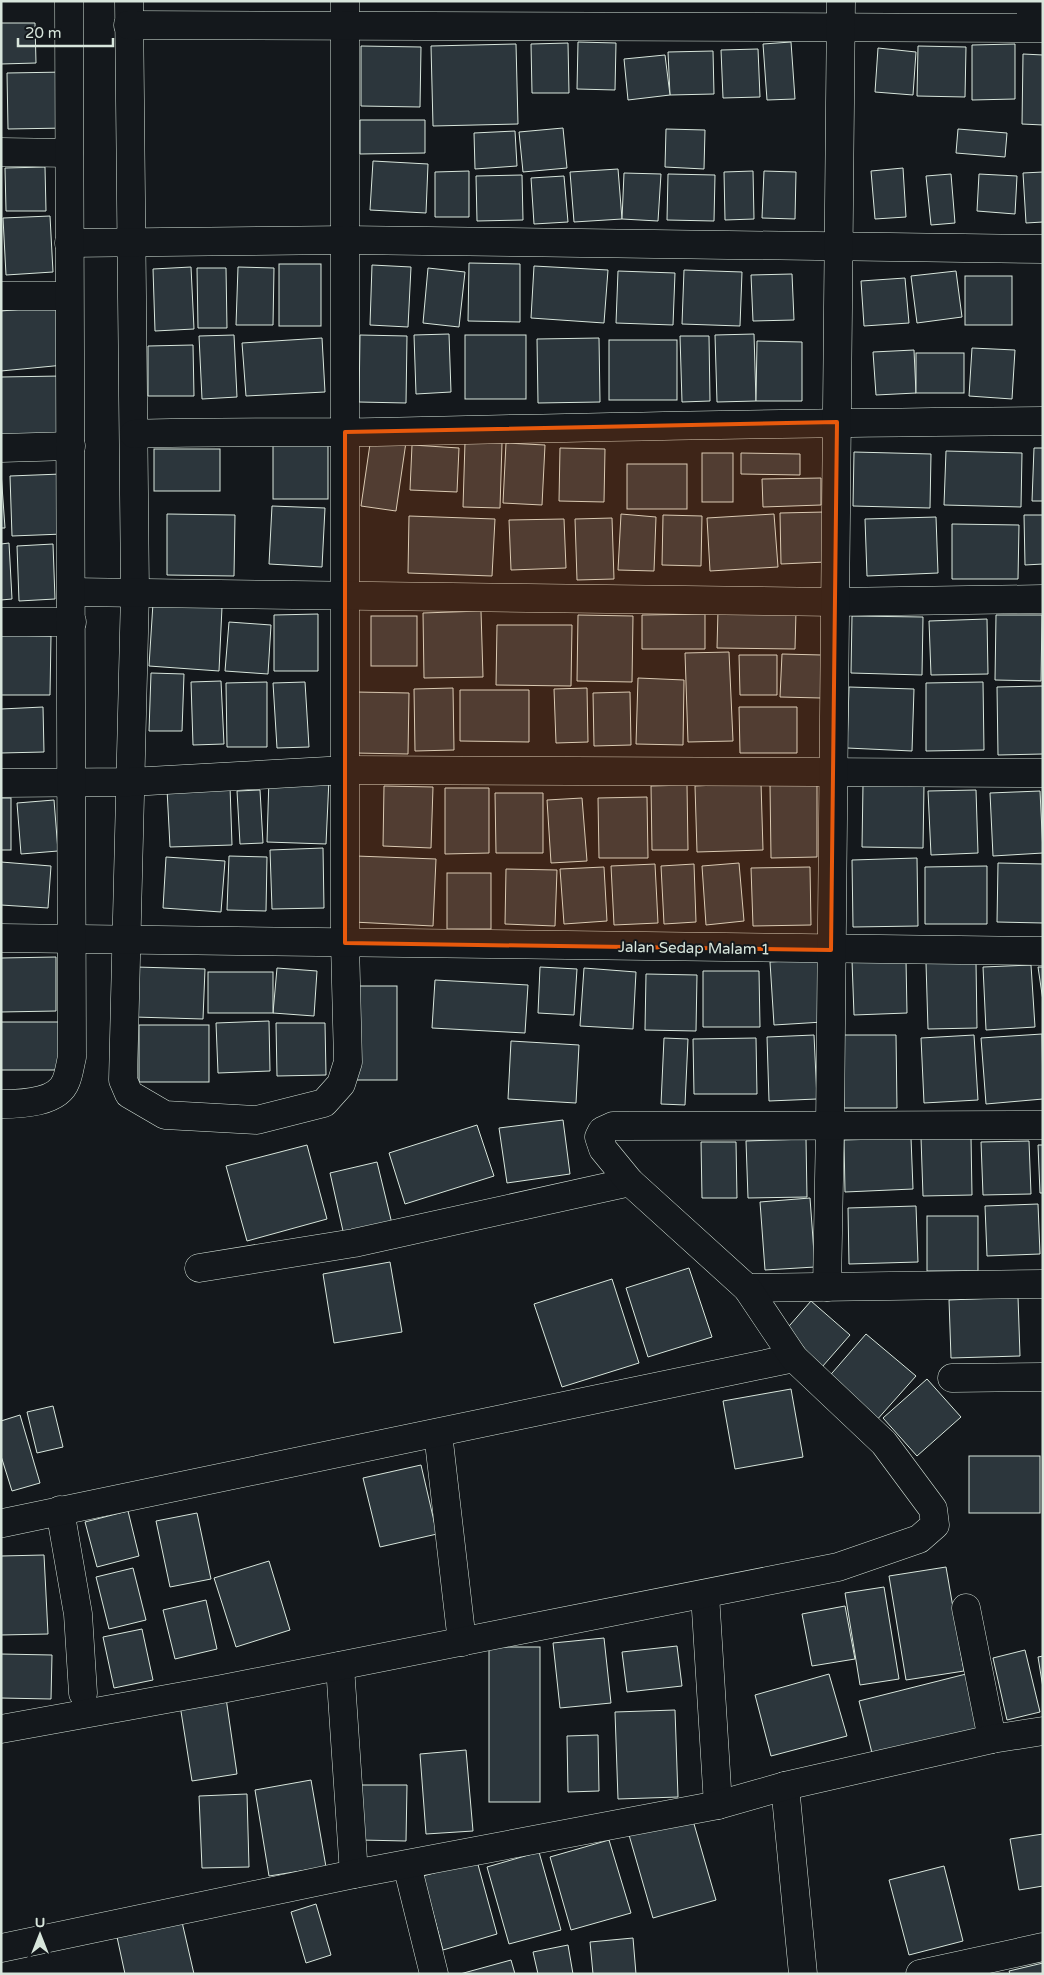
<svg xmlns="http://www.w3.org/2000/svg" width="1044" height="1975" font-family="'Varela Round',sans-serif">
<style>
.building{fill:#2c363c;stroke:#d8e6dc}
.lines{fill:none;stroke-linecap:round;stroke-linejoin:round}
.street-casing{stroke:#d8e6dc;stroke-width:29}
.street{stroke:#14181c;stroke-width:28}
.marked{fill:#e8590c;fill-opacity:0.2;stroke:#e8590c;stroke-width:4;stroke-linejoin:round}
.labels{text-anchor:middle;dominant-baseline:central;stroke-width:4;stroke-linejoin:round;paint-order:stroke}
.street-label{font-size:15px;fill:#d8e6dc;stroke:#14181c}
</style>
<rect width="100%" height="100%" fill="#14181c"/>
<!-- building -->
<g class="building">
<polygon points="1,23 35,23 36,63 1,64"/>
<polygon points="578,42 616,43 615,90 577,89"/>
<polygon points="791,42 795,99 767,100 763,44"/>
<polygon points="568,43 569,93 532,93 531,44"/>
<polygon points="516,44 518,124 433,126 431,46"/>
<polygon points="1015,44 1015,99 972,100 972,45"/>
<polygon points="361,46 421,47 420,107 361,106"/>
<polygon points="918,46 966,47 965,97 917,96"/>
<polygon points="878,48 916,52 913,95 875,92"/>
<polygon points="758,49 760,97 723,98 721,50"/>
<polygon points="713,51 714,94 670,95 668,52"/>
<polygon points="1023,54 1043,55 1043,125 1022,124"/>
<polygon points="665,55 670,95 628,100 624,59"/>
<polygon points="66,72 67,128 8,129 7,73"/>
<polygon points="360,120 425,120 425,153 360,154"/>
<polygon points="563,128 567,168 523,172 519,132"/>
<polygon points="666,129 705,130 704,169 665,167"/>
<polygon points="958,129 1007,133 1005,157 956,153"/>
<polygon points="515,131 517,166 475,169 474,133"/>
<polygon points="373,161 428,164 426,213 370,210"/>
<polygon points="45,167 46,211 6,211 5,168"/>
<polygon points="903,168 906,217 875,219 871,171"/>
<polygon points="618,169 622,219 574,222 570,172"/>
<polygon points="469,171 469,217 435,217 435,172"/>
<polygon points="753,171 754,219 725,220 724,172"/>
<polygon points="764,171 796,172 795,219 762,218"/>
<polygon points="1043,172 1043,222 1026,223 1023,173"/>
<polygon points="624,173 661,174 658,221 622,219"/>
<polygon points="668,174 715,175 714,221 667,220"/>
<polygon points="951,174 955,223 931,225 926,176"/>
<polygon points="979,174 1017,176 1015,214 977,211"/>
<polygon points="522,175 523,220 477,221 476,176"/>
<polygon points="564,176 568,222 534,224 531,178"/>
<polygon points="50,216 53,272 6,275 3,218"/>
<polygon points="469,263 520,264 520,322 468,321"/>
<rect x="279" y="264" width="42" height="62"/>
<polygon points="372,265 411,267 408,327 370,325"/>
<polygon points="534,266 608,270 604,323 531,318"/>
<polygon points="191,267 194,329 155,331 153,269"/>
<polygon points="238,267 274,268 273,325 236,325"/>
<polygon points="197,268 226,268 227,328 198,328"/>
<polygon points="428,268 465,272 459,327 423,323"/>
<polygon points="684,270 742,272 740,326 682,324"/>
<polygon points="618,271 675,273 673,325 616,323"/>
<polygon points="956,271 962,317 917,323 911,276"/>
<polygon points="792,274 794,320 753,321 751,275"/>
<rect x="965" y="276" width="47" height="49"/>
<polygon points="905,278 909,323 864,326 861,281"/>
<polygon points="59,306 64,365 1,371 1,311"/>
<polygon points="449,334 451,392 416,394 414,335"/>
<polygon points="754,334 756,401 717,402 715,335"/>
<polygon points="234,335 237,397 202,399 199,336"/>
<polygon points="360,335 407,336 406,403 359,402"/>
<rect x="465" y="335" width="61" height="64"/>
<polygon points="680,336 709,336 710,401 682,402"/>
<polygon points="322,338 325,392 246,396 242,343"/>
<polygon points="599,338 600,402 538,403 537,339"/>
<rect x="609" y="340" width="68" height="60"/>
<polygon points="757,341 802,342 802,401 756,401"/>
<polygon points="193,345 194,396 148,396 148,346"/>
<polygon points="972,348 1015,350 1012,399 969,396"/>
<polygon points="914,350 916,393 876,395 873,352"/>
<rect x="916" y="353" width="48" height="40"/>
<polygon points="61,376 63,442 1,443 1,377"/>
<polygon points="371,437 406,442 396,511 361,506"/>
<polygon points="465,442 502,443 500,508 463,507"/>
<polygon points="506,443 545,445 542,505 503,503"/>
<rect x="273" y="444" width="55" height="55"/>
<polygon points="412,445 459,448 457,492 410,490"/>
<polygon points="560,448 605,449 604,502 559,501"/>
<polygon points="1034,448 1043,448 1043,501 1032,501"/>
<rect x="154" y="449" width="66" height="42"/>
<polygon points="946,451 1022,453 1021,507 944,505"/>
<polygon points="854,452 931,454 930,508 853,506"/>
<rect x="702" y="453" width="31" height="49"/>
<polygon points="741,453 800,454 800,475 741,474"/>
<rect x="627" y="464" width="60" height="45"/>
<polygon points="1,472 5,528 1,528"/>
<polygon points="61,474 63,534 12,536 10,476"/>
<polygon points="821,478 821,505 763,507 762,479"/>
<polygon points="272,506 325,508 322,567 269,564"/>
<polygon points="825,512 826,562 781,564 780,513"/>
<polygon points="167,514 235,515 234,576 167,575"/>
<polygon points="621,514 656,517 654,571 618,570"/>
<polygon points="774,514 778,567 710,571 707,518"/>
<polygon points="663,515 702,516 701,566 662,565"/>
<polygon points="1024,515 1043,515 1043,564 1025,565"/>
<polygon points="409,516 495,519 492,576 408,573"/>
<polygon points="936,517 938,573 867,576 865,519"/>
<polygon points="612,518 614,579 577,580 575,519"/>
<polygon points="564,519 566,568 511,570 509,520"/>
<polygon points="952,524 1019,525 1018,579 952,579"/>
<polygon points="9,543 12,599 1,600 1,544"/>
<polygon points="53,544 55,599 19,601 17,546"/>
<polygon points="153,603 222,607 219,671 149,666"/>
<polygon points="718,610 796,611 795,649 717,648"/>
<polygon points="481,611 483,677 424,678 423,613"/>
<polygon points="318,614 318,671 274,671 274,615"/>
<polygon points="705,614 705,649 642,649 642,615"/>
<polygon points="578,615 633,616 632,682 577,681"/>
<polygon points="996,615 1042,615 1041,681 995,680"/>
<rect x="371" y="616" width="46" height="50"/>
<polygon points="852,616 923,617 922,675 851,673"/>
<polygon points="987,619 988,674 931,675 929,621"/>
<polygon points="229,622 271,625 268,674 225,671"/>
<polygon points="497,625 572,625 571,686 496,685"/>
<polygon points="1,635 51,636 50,695 1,695"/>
<polygon points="729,652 733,741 688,742 685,653"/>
<polygon points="782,654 822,655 821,698 780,697"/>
<polygon points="739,655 777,655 777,695 740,695"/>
<polygon points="151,673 184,674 182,731 149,731"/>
<polygon points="638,678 684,680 683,745 636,744"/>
<polygon points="221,681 224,744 193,745 191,682"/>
<polygon points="267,682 267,747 227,747 226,683"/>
<polygon points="305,682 309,747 277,748 273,683"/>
<polygon points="983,682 984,750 926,751 926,683"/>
<polygon points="1043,686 1043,754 998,755 997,687"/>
<polygon points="849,687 914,689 912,751 847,748"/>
<polygon points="453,688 454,750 415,751 414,689"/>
<polygon points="587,688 588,742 556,743 554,689"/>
<polygon points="460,690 529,690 529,742 460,741"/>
<polygon points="356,692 409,693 408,754 355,753"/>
<polygon points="630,692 631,745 594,746 593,693"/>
<polygon points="43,707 44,752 1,753 1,709"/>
<polygon points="739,707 797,707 797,753 740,753"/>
<polygon points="269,778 329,779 326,844 267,842"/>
<polygon points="761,783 763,850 697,852 695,786"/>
<polygon points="863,784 924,785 923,848 862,847"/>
<polygon points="687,785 688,850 652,850 651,786"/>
<polygon points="770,785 817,785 817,857 771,858"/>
<polygon points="230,786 232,845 170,847 167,789"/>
<polygon points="384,786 433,787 431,848 383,846"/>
<polygon points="445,788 489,788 489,853 445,854"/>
<polygon points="260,790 263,843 240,844 237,791"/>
<polygon points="976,790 978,853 931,855 928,791"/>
<polygon points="1040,791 1043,853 993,856 990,793"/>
<polygon points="495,793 543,793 543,853 496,853"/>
<polygon points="647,797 648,858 599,858 598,798"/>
<rect x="1" y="798" width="10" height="52"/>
<polygon points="582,798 587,861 551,863 547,800"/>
<polygon points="54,800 58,851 21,854 17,803"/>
<polygon points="323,848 324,908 272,909 270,850"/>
<polygon points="229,856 267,857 266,911 227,910"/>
<polygon points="356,856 436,859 433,926 353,922"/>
<polygon points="166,857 225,861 221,912 163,908"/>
<polygon points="917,858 918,926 853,927 852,860"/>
<polygon points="1,862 51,866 48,908 1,905"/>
<polygon points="739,863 744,921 706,925 702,866"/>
<polygon points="998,863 1043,864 1043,923 997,922"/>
<polygon points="655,864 658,923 614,925 611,866"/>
<polygon points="694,864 696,922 664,924 661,866"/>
<polygon points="987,866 987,924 925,924 925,867"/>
<polygon points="604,867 607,921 564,924 560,869"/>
<polygon points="810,867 811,925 753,926 751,868"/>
<polygon points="506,869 557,870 555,926 505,924"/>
<rect x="447" y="873" width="44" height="56"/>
<polygon points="56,957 56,1011 1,1012 1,958"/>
<polygon points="819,959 823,1022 774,1025 770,962"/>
<polygon points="906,960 907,1013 854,1015 852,961"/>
<polygon points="976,962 977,1028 928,1029 926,963"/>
<polygon points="1031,965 1035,1027 986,1030 983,967"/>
<polygon points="136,967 205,969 203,1019 134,1017"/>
<polygon points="540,967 577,969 574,1015 538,1013"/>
<polygon points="1038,967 1043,967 1043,1001"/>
<polygon points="277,968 317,971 314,1016 273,1013"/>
<polygon points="584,968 636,972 633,1029 580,1026"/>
<polygon points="703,971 759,971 760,1027 703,1027"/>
<rect x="208" y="972" width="65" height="41"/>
<polygon points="646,974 697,975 696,1031 645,1030"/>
<polygon points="435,980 528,985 525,1033 432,1028"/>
<rect x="355" y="986" width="42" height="94"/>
<polygon points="269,1021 270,1071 218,1073 216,1023"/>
<rect x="1" y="1022" width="58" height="48"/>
<polygon points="276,1023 325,1023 326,1075 277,1076"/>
<rect x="139" y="1025" width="70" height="57"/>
<polygon points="1042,1034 1043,1099 986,1104 981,1038"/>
<polygon points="814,1035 817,1099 769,1101 767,1037"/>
<polygon points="843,1035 896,1035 897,1108 844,1108"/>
<polygon points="974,1035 978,1100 924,1103 921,1038"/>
<polygon points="664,1038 688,1039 685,1105 661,1104"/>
<polygon points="756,1038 757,1094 694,1094 693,1039"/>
<polygon points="511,1041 579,1045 576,1103 508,1099"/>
<polygon points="563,1120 570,1174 507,1183 499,1128"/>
<polygon points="477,1125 494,1176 405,1204 389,1153"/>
<polygon points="971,1137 972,1195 923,1196 921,1138"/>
<polygon points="911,1138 913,1189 845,1192 844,1140"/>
<polygon points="806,1139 807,1197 748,1198 746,1141"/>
<polygon points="1029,1141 1031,1194 983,1195 981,1142"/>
<polygon points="701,1142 736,1142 737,1198 702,1198"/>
<polygon points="307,1145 327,1219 247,1241 226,1166"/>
<polygon points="1038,1145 1043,1145 1043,1193 1040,1193"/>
<polygon points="377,1162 393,1228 345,1240 330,1173"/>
<polygon points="810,1198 815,1267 765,1270 760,1202"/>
<polygon points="1038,1204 1040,1254 987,1256 985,1206"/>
<polygon points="916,1206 918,1262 849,1264 848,1208"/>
<rect x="927" y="1216" width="51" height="55"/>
<polygon points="390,1262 402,1332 334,1343 323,1274"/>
<polygon points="689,1268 712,1337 648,1357 626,1288"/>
<polygon points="612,1279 639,1363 562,1387 534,1304"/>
<polygon points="1018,1297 1020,1356 951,1358 949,1300"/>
<polygon points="811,1301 850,1335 822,1367 783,1333"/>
<polygon points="866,1334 916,1376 875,1422 826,1380"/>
<polygon points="927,1379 961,1417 917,1456 883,1418"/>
<polygon points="791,1389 803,1457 735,1469 723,1401"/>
<polygon points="53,1406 63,1447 37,1453 27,1412"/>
<polygon points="20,1415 40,1483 12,1491 1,1456 1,1421"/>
<rect x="969" y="1456" width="71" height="57"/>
<polygon points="421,1465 437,1534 380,1547 363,1478"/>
<polygon points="128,1511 139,1556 97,1567 85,1522"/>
<polygon points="197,1513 211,1579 170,1587 156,1521"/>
<polygon points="44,1555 48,1634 1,1635 1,1556"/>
<polygon points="269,1561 290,1630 236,1647 214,1578"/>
<polygon points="946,1567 964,1671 906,1680 889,1576"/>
<polygon points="133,1568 146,1620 109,1629 96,1577"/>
<polygon points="884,1587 899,1679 860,1685 845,1593"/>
<polygon points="206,1600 217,1649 175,1659 163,1610"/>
<polygon points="845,1606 855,1659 812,1666 802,1614"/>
<polygon points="142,1629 153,1680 114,1688 103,1637"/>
<polygon points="604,1638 611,1703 560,1708 553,1643"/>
<polygon points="677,1646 682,1686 627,1692 622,1652"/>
<rect x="489" y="1647" width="51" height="155"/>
<polygon points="1025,1650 1040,1712 1007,1720 993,1658"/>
<polygon points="1,1654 52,1655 51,1699 1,1698"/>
<polygon points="1043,1656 1043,1688 1038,1657"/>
<polygon points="974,1672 989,1732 874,1761 859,1701"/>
<polygon points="829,1674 847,1736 771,1756 755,1695"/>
<polygon points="226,1698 237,1774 192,1781 180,1705"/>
<polygon points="675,1710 678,1797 618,1799 615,1712"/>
<polygon points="598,1735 599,1791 568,1792 567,1736"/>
<polygon points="466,1750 473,1831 426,1834 420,1754"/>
<polygon points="311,1780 326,1867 269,1876 255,1790"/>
<polygon points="361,1785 407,1785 406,1841 360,1840"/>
<polygon points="247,1794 249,1867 202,1868 199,1796"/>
<polygon points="692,1817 716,1900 653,1918 629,1835"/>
<polygon points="1043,1834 1043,1886 1019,1890 1010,1839"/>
<polygon points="609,1840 631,1913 571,1930 550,1857"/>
<polygon points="539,1852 561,1930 509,1944 487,1867"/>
<polygon points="477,1861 497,1934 443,1950 423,1876"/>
<polygon points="944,1866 963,1941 909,1955 889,1880"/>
<polygon points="316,1904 331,1955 306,1963 291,1912"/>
<polygon points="182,1922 194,1974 125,1974 117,1937"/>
<polygon points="633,1938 636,1974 593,1974 590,1942"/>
<polygon points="568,1945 573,1974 538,1974 533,1952"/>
<polygon points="511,1960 515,1974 460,1974"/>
<polygon points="1043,1963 1043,1974 1010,1974 1009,1971"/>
</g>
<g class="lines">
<defs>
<g id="street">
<polyline points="129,1 135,592 123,1080 129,1094 165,1115 257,1120 324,1103 341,1084 348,1062 345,943 345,1"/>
<polyline points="128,25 1043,28"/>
<polyline points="1,152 69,153"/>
<polyline points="69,243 346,240 1043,249"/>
<polyline points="1,296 69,296"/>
<path d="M134,434C214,431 295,433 376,432C598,427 820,422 1043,421"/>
<polyline points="1,448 71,446"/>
<polyline points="72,592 834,602 1043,599"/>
<polyline points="1,622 72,622"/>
<polyline points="1,783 130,782 346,770 1043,773"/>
<polyline points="1,938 1043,951"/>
<path d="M1,1104C21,1104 58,1103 66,1081C69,1074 70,1065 72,1057L69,1"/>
<polyline points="199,1268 354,1243 630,1182"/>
<polyline points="827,1287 830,1126 841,1"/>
<polyline points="747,1288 1043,1284"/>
<polyline points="952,1378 1043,1377"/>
<polyline points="438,1433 462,1642"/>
<polyline points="60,1510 78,1614 83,1693"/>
<polyline points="3,1523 794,1358"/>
<polyline points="705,1594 718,1805"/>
<polyline points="966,1608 992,1739"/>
<polyline points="340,1666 354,1874"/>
<polyline points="1,1729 222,1689 838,1567 919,1539 935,1525 933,1509 884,1443 794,1358 747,1288 630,1182 603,1149 599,1137 602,1131 613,1126 1043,1125"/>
<polyline points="785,1786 803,1974"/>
<polyline points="407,1865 434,1974"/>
<polyline points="1,1948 354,1874 718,1805 785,1786 992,1739 1043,1731"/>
<polyline points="920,1974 1043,1947"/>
</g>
</defs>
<!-- street casing -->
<use href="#street" class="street-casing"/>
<!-- street -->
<use href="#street" class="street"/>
</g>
<!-- marked area -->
<path class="marked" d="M837,422L831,950L345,943V432Z"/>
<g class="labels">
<!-- street labels -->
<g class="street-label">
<text transform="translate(694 948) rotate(1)">Jalan Sedap Malam 1</text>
</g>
</g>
<!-- border -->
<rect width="1044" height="1975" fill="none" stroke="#d8e6dc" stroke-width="5"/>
<!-- north arrow -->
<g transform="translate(40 1935)" stroke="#14181c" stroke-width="4" paint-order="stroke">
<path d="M0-4L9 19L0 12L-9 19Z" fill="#d8e6dc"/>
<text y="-8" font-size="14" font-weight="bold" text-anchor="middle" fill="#d8e6dc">U</text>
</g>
<!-- scale -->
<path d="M18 38v8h95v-8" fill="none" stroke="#d8e6dc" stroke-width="2.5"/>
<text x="25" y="38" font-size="15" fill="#d8e6dc" stroke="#14181c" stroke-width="4" paint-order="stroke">20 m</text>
</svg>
